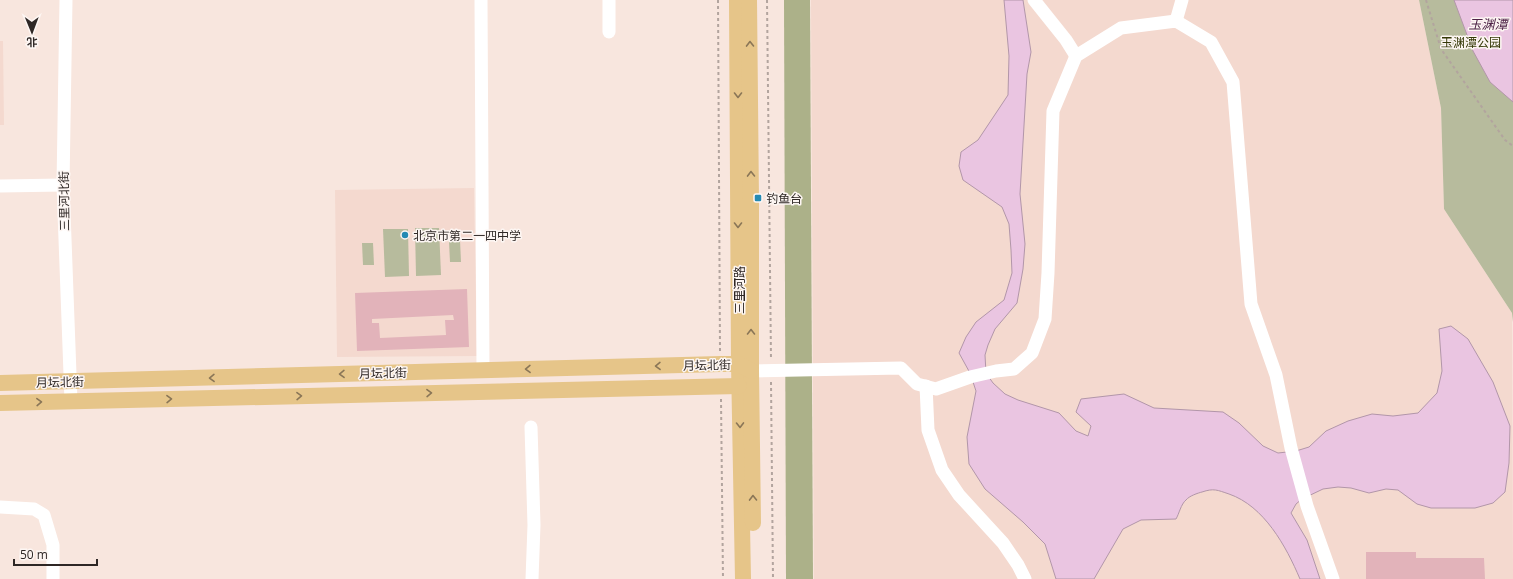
<svg xmlns="http://www.w3.org/2000/svg" width="1513" height="579" font-family="'Open Sans','Noto Sans SC',sans-serif">
<style>
.built{fill:#f4d9cf}
.green{fill:#b7bb9d}
.forest{fill:#acb189}
.water{fill:#eac5e1;stroke:#b296a9}
.building{fill:#e2b3ba;fill-rule:evenodd}
.lines{fill:none;stroke-linecap:round;stroke-linejoin:round}
.path{stroke:#b2a49e;stroke-width:2;stroke-dasharray:3 3;stroke-linecap:butt}
.minor{stroke:#fff;stroke-width:13}
.major{stroke:#e6c589;stroke-width:16}
.oneway{stroke:#8a7657}
.poi-dot{fill:#248ab3;stroke:#fdf6f3;stroke-width:1.5}
.labels{text-anchor:middle;dominant-baseline:central;stroke-width:3;stroke-linejoin:round;paint-order:stroke}
.park-label{font-size:12px;fill:#343806;stroke:#fdf6f3}
.poi-label{font-size:12px;fill:#2e2725;stroke:#fdf6f3;text-anchor:start}
.street-label{font-size:12px;fill:#2e2725;stroke:#fdf6f3}
.water-label{font-size:13px;font-style:italic;fill:#4e2247;stroke:#fdf6f3}
</style>
<rect width="100%" height="100%" fill="#f8e6de"/>
<!-- built -->
<g class="built">
<polygon points="811,0 1419,0 1441,108 1444,209 1512,313 1513,579 814,579"/>
<polygon points="0,41 3,41 4,125 0,125"/>
<polygon points="474,188 477,356 337,357 335,190"/>
</g>
<!-- green -->
<g class="green">
<polygon points="1419,0 1513,0 1513,322 1512,313 1444,209 1441,108"/>
<polygon points="415,228 439,228 441,275 416,276"/>
<polygon points="383,229 408,229 409,276 385,277"/>
<polygon points="460,240 461,262 450,262 449,241"/>
<polygon points="362,243 373,243 374,265 363,265"/>
</g>
<!-- forest -->
<polygon class="forest" points="784,0 810,0 813,579 786,579"/>
<!-- water -->
<g class="water">
<path d="M1004,0H1023L1031,52L1027,74L1020,194L1025,244L1023,269L1017,303L995,329L988,345L985,355L986,373L993,383L1005,394L1018,400L1059,413L1076,431L1088,436L1091,426L1076,412L1081,399L1124,394L1154,408L1223,412L1239,423L1263,446L1278,453L1296,451L1309,447L1326,431L1348,421L1372,414L1393,416L1418,413L1437,393L1442,371L1439,329L1451,326L1468,339L1493,382L1510,426L1509,463L1505,492L1493,503L1475,508H1431L1417,504L1398,490L1386,489L1369,493L1351,488L1338,487L1323,489L1302,499L1296,504L1291,513L1307,540L1320,579H1300C1286,546 1264,506 1229,494C1217,490 1214,488 1202,492C1198,493 1189,496 1186,500C1181,504 1179,514 1176,519L1141,520L1123,529L1094,579H1056L1045,544L1023,522L985,489L969,464L967,437L976,391L970,373L959,353L966,337L976,322L1004,300L1012,273L1011,250L1009,224L1002,207L963,180L959,166L961,152L978,140L1008,95L1009,56Z"/>
<polygon points="1454,0 1513,0 1513,102 1490,82 1473,51"/>
</g>
<!-- building -->
<g class="building">
<path d="M467,289L469,347L357,351L355,293ZM453,315L454,320H445L446,335L380,338L379,323H372V319Z"/>
<polygon points="1366,552 1416,552 1416,558 1484,558 1485,579 1366,579"/>
</g>
<g class="lines">
<!-- path -->
<g class="path">
<polyline points="718,0 720,351"/>
<polyline points="767,0 771,360"/>
<polyline points="1426,0 1441,49 1505,140 1513,146"/>
<polyline points="771,382 773,579"/>
<polyline points="721,399 723,579"/>
</g>
<!-- minor -->
<g class="minor">
<polyline points="66,0 63,185 71,401"/>
<polyline points="481,0 483,371"/>
<polyline points="1034,0 1066,40 1076,56"/>
<polyline points="1176,21 1182,0"/>
<polyline points="609,32 609,0"/>
<polyline points="0,186 63,185"/>
<polyline points="751,371 901,368 917,384 936,389 970,377 996,371 1014,369 1032,353 1045,319 1048,273 1053,111 1076,56 1121,28 1176,21 1211,42 1233,82 1251,304 1276,375 1291,448 1307,506 1333,579"/>
<polyline points="926,386 928,430 942,470 959,495 1003,543 1018,565 1025,579"/>
<polyline points="531,427 534,525 532,579"/>
<polyline points="0,507 34,509 44,515 53,545 53,579"/>
</g>
<!-- major -->
<g class="major">
<polyline points="737,0 739,364 743,579"/>
<polyline points="749,0 751,200 751,371 753,523"/>
<polyline points="0,383 721,364 739,364 751,371"/>
<polyline points="0,403 739,386"/>
</g>
</g>
<!-- one-way arrows -->
<defs><path id="oneway-chevron" d="M-2-3.5L2.5 0L-2 3.5" fill="none" stroke-width="1.6" stroke-linecap="round" stroke-linejoin="round"/></defs>
<g class="oneway">
<use href="#oneway-chevron" transform="translate(750 44) rotate(-91)"/>
<use href="#oneway-chevron" transform="translate(738 95) rotate(90)"/>
<use href="#oneway-chevron" transform="translate(751 174) rotate(-91)"/>
<use href="#oneway-chevron" transform="translate(738 225) rotate(90)"/>
<use href="#oneway-chevron" transform="translate(751 332) rotate(-90)"/>
<use href="#oneway-chevron" transform="translate(658 366) rotate(179)"/>
<use href="#oneway-chevron" transform="translate(528 369) rotate(179)"/>
<use href="#oneway-chevron" transform="translate(342 374) rotate(179)"/>
<use href="#oneway-chevron" transform="translate(212 378) rotate(179)"/>
<use href="#oneway-chevron" transform="translate(429 393) rotate(-1)"/>
<use href="#oneway-chevron" transform="translate(299 396) rotate(-1)"/>
<use href="#oneway-chevron" transform="translate(169 399) rotate(-1)"/>
<use href="#oneway-chevron" transform="translate(39 402) rotate(-2)"/>
<use href="#oneway-chevron" transform="translate(740 425) rotate(89)"/>
<use href="#oneway-chevron" transform="translate(753 498) rotate(-91)"/>
</g>
<!-- markers -->
<g class="poi-dot">
<rect x="754" y="194" width="8" height="8" rx="2"/>
<circle cx="405" cy="235" r="4"/>
</g>
<g class="labels">
<!-- park labels -->
<g class="park-label">
<text x="1471" y="42">玉渊潭公园</text>
</g>
<!-- poi labels -->
<g class="poi-label">
<text x="766" y="198">钓鱼台</text>
<text x="413" y="235">北京市第二一四中学</text>
</g>
<!-- street labels -->
<g class="street-label">
<text transform="translate(64 201) rotate(-91)">三里河北街</text>
<text transform="translate(739 290) rotate(-90)">三里河路</text>
<text transform="translate(707 365) rotate(-1)">月坛北街</text>
<text transform="translate(383 373) rotate(-1)">月坛北街</text>
<text transform="translate(60 382) rotate(-1)">月坛北街</text>
</g>
<!-- water labels -->
<g class="water-label">
<text x="1488" y="24">玉渊潭</text>
</g>
</g>
<!-- north arrow -->
<g transform="translate(32 32) rotate(179)" stroke="#fdf6f3" stroke-width="3" paint-order="stroke">
<path d="M0-3L7 15L0 10L-7 15Z" fill="#2e2725"/>
<text y="-6" font-size="11" font-weight="bold" text-anchor="middle" fill="#2e2725">北</text>
</g>
<!-- scale -->
<path d="M14 559v6h83v-6" fill="none" stroke="#2e2725" stroke-width="2"/>
<text x="20" y="559" font-size="12" fill="#2e2725" stroke="#fdf6f3" stroke-width="3" paint-order="stroke">50 m</text>
</svg>
